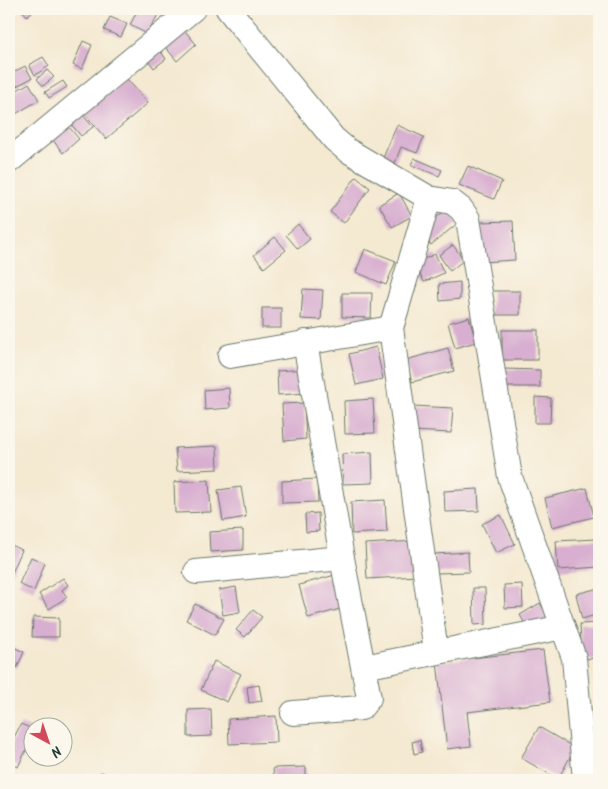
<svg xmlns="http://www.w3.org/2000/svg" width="608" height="789" font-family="Kalam,sans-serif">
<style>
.building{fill:#d8afd0}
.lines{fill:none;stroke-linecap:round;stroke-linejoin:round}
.minor-casing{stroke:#6a796b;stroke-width:26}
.minor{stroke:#fff;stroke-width:24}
</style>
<rect width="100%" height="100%" fill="#fbf7ec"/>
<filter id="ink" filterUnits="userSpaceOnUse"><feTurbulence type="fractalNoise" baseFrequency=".02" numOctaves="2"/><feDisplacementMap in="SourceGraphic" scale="10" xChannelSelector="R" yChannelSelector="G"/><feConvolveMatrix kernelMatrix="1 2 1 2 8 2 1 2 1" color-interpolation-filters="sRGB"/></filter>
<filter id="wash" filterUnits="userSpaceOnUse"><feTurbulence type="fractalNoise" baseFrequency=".0096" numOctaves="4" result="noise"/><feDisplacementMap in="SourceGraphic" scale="20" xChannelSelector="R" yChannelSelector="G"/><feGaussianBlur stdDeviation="1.12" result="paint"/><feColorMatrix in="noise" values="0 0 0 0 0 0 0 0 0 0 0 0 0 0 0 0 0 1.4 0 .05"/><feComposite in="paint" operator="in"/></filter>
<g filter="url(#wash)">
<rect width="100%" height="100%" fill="#f4e9d1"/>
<g id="blocks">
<!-- building -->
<g class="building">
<polygon points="21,9 35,9 27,16"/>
<polygon points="138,9 151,9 159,13 147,34 130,25"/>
<polygon points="110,17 127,24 121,37 104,30"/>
<polygon points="181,26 196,44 177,61 162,43"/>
<polygon points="83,41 92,45 82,69 73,65"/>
<polygon points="157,46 166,59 154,68 145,56"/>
<polygon points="43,57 49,66 35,75 29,65"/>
<polygon points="25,66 32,78 9,90 9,75"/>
<polygon points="47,70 54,77 43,86 37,79"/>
<polygon points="126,78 148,103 106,139 84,113"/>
<polygon points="63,81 67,87 49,98 45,92"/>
<polygon points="29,83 39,100 9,118 9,95"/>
<polygon points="82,114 93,127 81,136 71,124"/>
<polygon points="397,125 424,137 417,153 401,147 395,163 383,158"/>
<polygon points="68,126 79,139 63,153 52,139"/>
<polygon points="414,158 442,170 439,176 411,165"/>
<polygon points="468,166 502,181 494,199 459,185"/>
<polygon points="356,177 370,188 344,223 330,212"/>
<polygon points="399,193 412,216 392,227 379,205"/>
<polygon points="447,209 458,223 431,245 420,231"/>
<polygon points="513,221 515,260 482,262 480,222"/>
<polygon points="298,224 310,239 298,249 286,235"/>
<polygon points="275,237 286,250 264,268 254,255"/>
<polygon points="453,245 464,260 450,271 439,255"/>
<polygon points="365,249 396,261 386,285 356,272"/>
<polygon points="435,254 444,273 424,282 415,263"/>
<polygon points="460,282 460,299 440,301 439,284"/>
<polygon points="303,289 323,290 321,320 301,319"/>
<polygon points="492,291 520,291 520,315 491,315"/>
<polygon points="342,293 372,293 371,318 342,317"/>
<rect x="262" y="308" width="19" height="20"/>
<polygon points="469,317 476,342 455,348 448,323"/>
<rect x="502" y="330" width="36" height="30"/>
<polygon points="376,347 383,379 356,385 349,354"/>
<polygon points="448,348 454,371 412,382 406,360"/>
<polygon points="306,369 307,393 278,395 277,371"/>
<polygon points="503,369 540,370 540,387 503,387"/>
<polygon points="229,388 230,408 205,410 204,390"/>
<polygon points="535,397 551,398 550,423 535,423"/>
<polygon points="373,399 375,433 345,434 344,401"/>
<polygon points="304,403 306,439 284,441 282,404"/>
<polygon points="413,406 453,408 451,433 412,431"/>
<polygon points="217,446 218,469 177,471 175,448"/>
<polygon points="372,452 373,483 343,484 342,454"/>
<polygon points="317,479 318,502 282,503 282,481"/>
<polygon points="209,480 211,512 175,513 174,482"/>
<polygon points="241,487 246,517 223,521 218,490"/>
<polygon points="587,488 594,517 552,527 545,498"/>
<polygon points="478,489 479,511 445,512 444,491"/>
<polygon points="385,500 387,532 352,534 351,502"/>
<polygon points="318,513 319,531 306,532 305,514"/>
<polygon points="501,515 515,544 496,553 482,524"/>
<polygon points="243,530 243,550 210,552 209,532"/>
<polygon points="597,539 598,567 558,570 556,541"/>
<polygon points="415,541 417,576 367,579 365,544"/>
<polygon points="9,544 22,550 9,580"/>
<polygon points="468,552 469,572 436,573 435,554"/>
<polygon points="31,557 45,563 34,591 19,584"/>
<polygon points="335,575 344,608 308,618 299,585"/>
<polygon points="63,578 68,585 62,590 67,597 49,609 39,594"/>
<polygon points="522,584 523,607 505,608 504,585"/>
<polygon points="236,587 240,612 223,615 219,590"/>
<polygon points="473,588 485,588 486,624 474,625"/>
<polygon points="599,588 599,614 582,619 576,594"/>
<polygon points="540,603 549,619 529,631 520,615"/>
<polygon points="195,604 224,619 215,635 186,620"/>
<polygon points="253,610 262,617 245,637 236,630"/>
<polygon points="33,617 59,618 59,637 32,637"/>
<polygon points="599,623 599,658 582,659 580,624"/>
<polygon points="9,645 24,652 17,668 9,664"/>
<polygon points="543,650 550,702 467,712 471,746 447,749 437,662"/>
<polygon points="214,661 241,674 227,702 201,690"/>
<polygon points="259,685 262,701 249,703 247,687"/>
<polygon points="211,709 212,736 188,737 188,710"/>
<polygon points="276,716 277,742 229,744 228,719"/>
<polygon points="21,724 32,729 32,738 18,767 9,762 9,747"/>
<polygon points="539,727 575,748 558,779 521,758"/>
<polygon points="420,740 422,752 414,754 412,742"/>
<polygon points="306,767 306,780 274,780 273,768"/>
<polygon points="101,772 116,778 115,780 98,780"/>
<polygon points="121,777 148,778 148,780 120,780"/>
</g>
</g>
</g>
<g filter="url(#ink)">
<use href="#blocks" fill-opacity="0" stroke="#6a796b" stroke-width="1"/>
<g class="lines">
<defs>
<g id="minor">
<polyline points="228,9 334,139 347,150 429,198 452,202 461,209 468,219 510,477 574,658 585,780"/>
<polyline points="9,161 193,9"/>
<polyline points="429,198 391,328 436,652"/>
<polyline points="230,356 391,328"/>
<polyline points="196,572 342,558"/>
<polyline points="364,667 563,627"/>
<polyline points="293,713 361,708 369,698 342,558 305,342"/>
</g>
</defs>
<!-- minor casing -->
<use href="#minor" class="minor-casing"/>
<!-- minor -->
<use href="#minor" class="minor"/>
</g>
</g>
<!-- margin -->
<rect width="608" height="789" fill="none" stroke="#fbf7ec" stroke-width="30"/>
<!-- north arrow -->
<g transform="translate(48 742) rotate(140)"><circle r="24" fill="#fbf7ec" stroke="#a3ada2"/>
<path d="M0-4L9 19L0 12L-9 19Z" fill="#d1495b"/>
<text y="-8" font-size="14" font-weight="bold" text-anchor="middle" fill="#1f3d34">N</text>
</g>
</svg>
